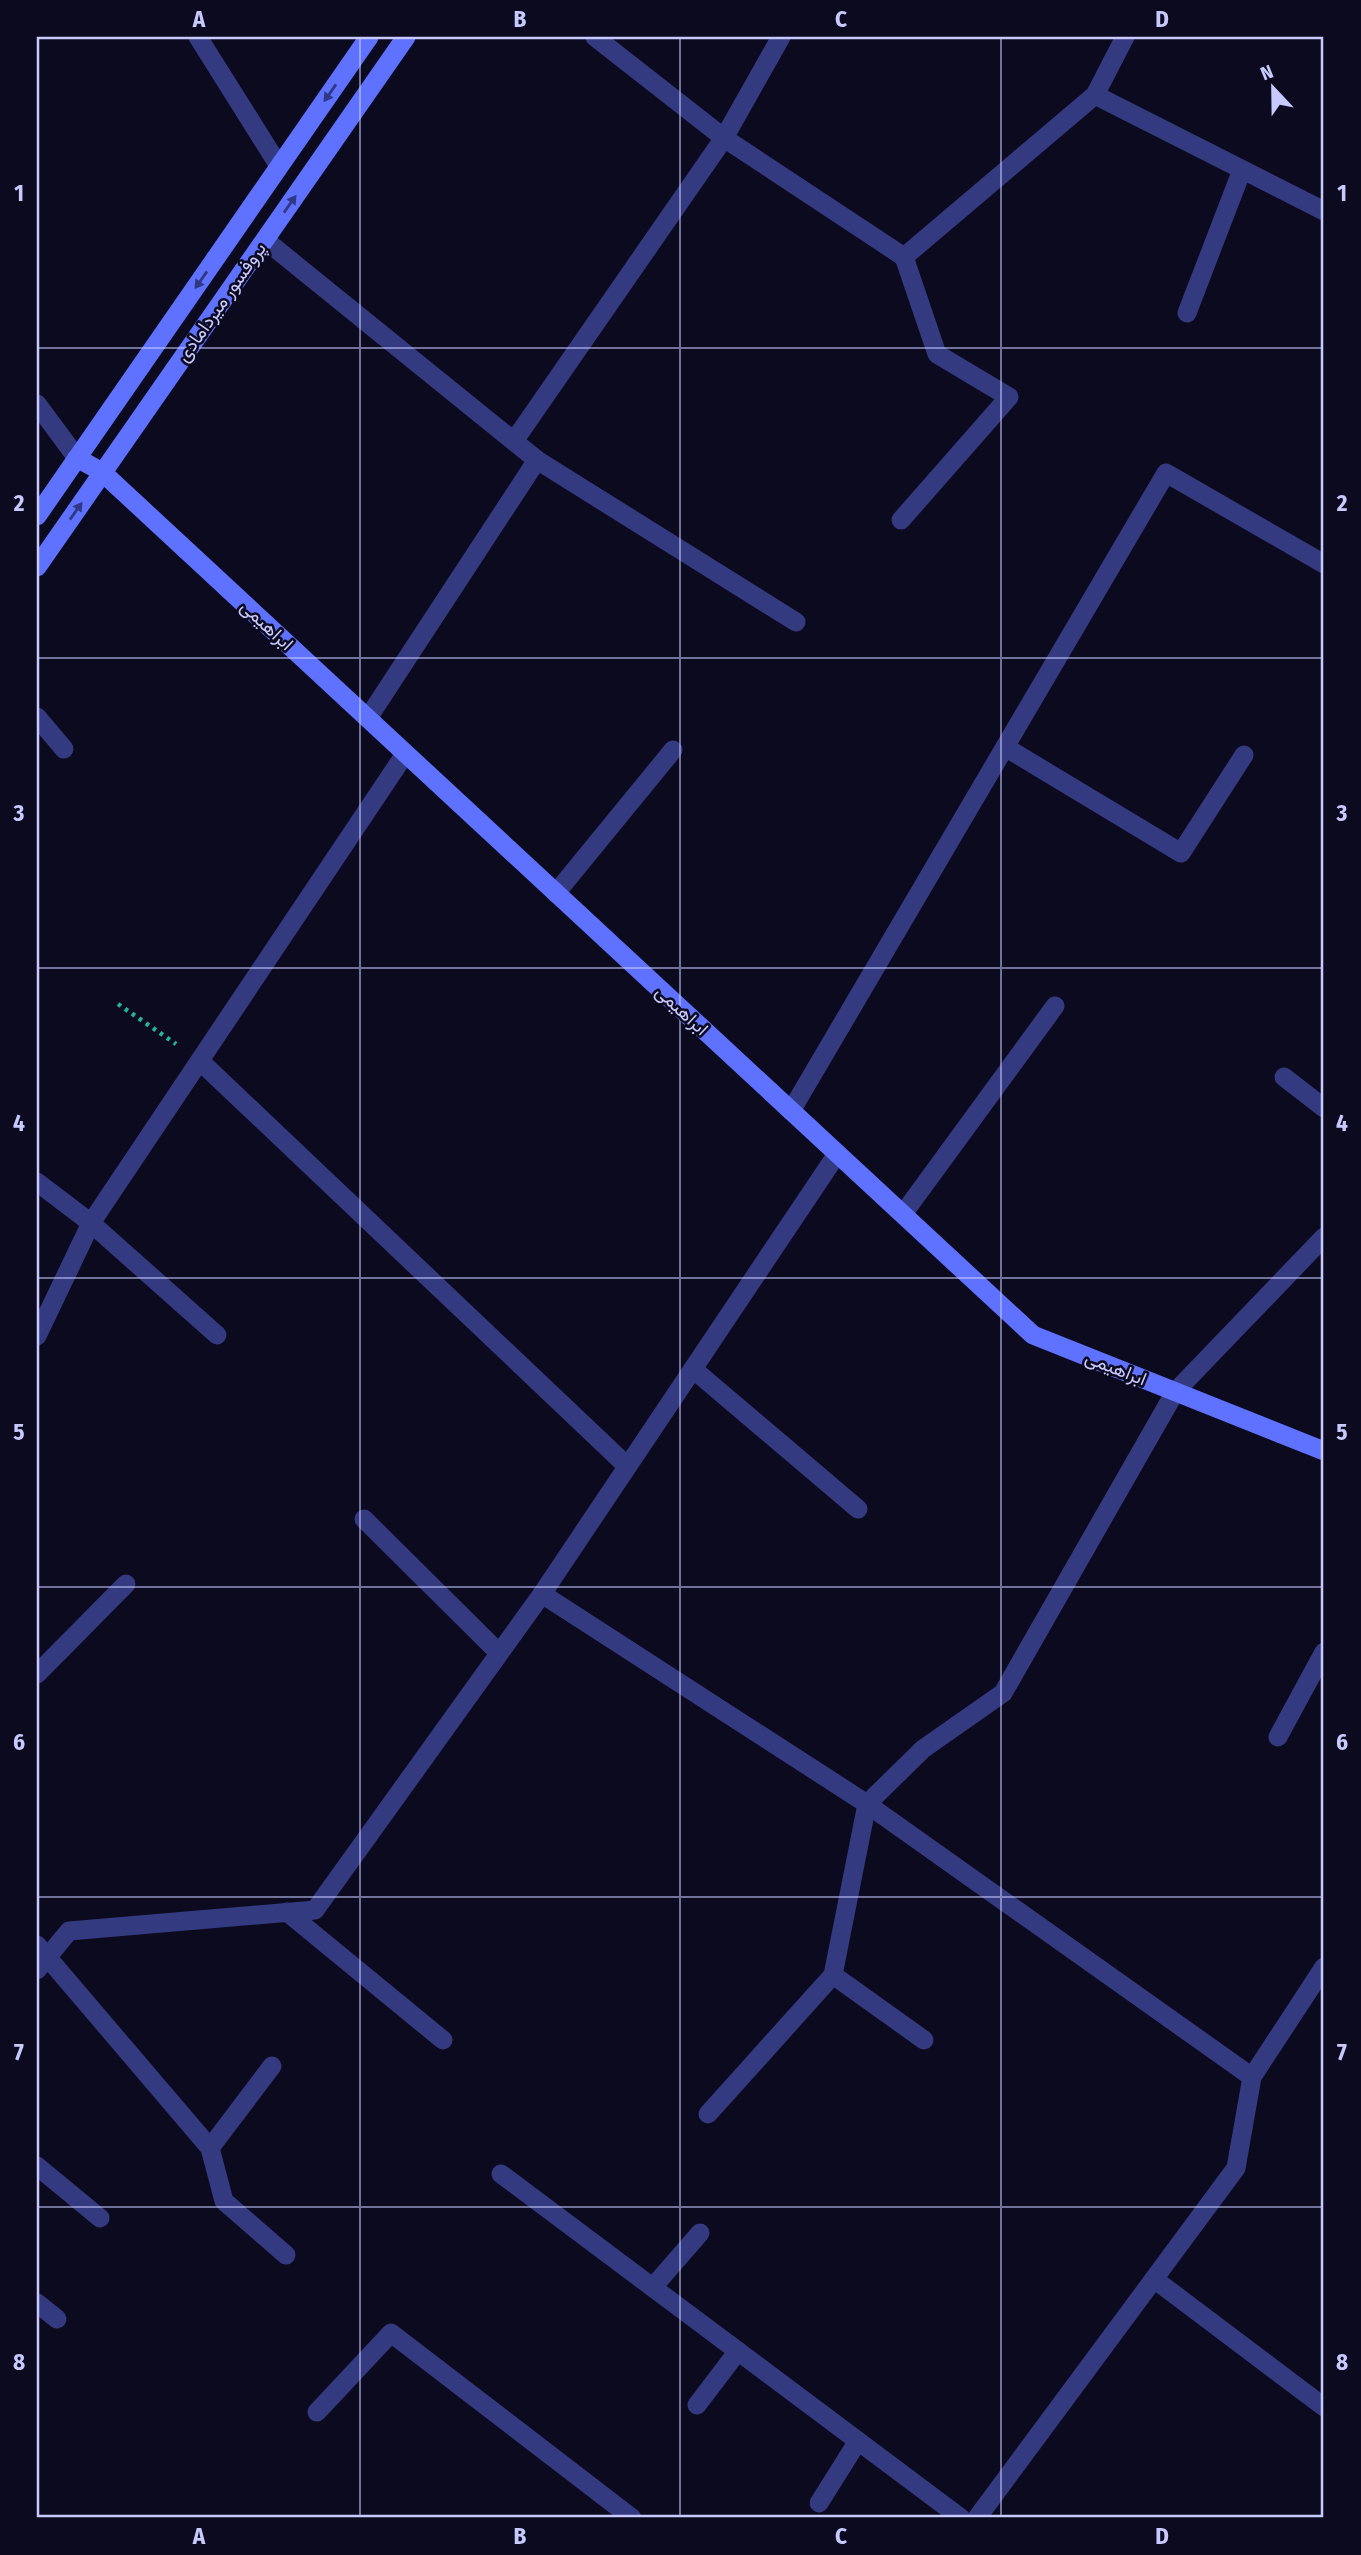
<svg xmlns="http://www.w3.org/2000/svg" width="1361" height="2555" font-family="'Fira Sans Condensed',Vazirmatn,sans-serif">
<style>
.lines{fill:none;stroke-linecap:round;stroke-linejoin:round}
.path{stroke:#26b498;stroke-width:4.5;stroke-dasharray:3.5 5;stroke-linecap:butt}
.service{stroke:#333a80;stroke-width:19}
.minor{stroke:#333a80;stroke-width:19}
.tertiary{stroke:#333a80;stroke-width:19}
.secondary{stroke:#5e71ff;stroke-width:19}
.oneway{fill:#303883}
.grid{fill:none;stroke:#c7c9ff;stroke-width:2;stroke-opacity:0.55}
.labels{text-anchor:middle;dominant-baseline:central;stroke-width:5;stroke-linejoin:round;paint-order:stroke}
.street-label{font-size:19px;fill:#c7c9ff;stroke:#0b0a1e}
.neatline{fill:none;stroke:#c7c9ff;stroke-width:2.5}
.grid-label{font-size:23px;text-anchor:middle;font-weight:bold;fill:#c7c9ff}
</style>
<rect width="100%" height="100%" fill="#0b0a1e"/>
<g class="lines">
<!-- path -->
<polyline class="path" points="118,1004 176,1044"/>
<!-- service -->
<g class="service">
<polyline points="287,1912 443,2040"/>
<polyline points="833,1975 924,2040"/>
<polyline points="210,2148 272,2066"/>
<polyline points="37,2166 100,2218"/>
<polyline points="653,2287 700,2233"/>
<polyline points="697,2405 738,2351"/>
<polyline points="819,2503 858,2441"/>
</g>
<!-- minor -->
<g class="minor">
<polyline points="198,37 279,166"/>
<polyline points="595,37 724,138 904,257 1095,95 1125,37"/>
<polyline points="1095,95 1324,211"/>
<polyline points="265,240 537,460 368,718"/>
<polyline points="1187,313 1242,170"/>
<polyline points="514,441 724,138 781,37"/>
<polyline points="537,460 796,622"/>
<polyline points="901,520 1009,397 937,354 904,257"/>
<polyline points="37,717 64,749"/>
<polyline points="1005,747 1181,853 1244,755"/>
<polyline points="556,893 673,750"/>
<polyline points="200,1061 627,1466"/>
<polyline points="1284,1077 1324,1108"/>
<polyline points="791,1111 1166,473 1324,564"/>
<polyline points="37,1182 91,1223 405,754"/>
<polyline points="903,1214 1055,1006"/>
<polyline points="37,1336 91,1223 217,1335"/>
<polyline points="693,1369 858,1509"/>
<polyline points="364,1519 499,1653"/>
<polyline points="542,1594 867,1804 1252,2077"/>
<polyline points="37,1674 126,1584"/>
<polyline points="1278,1737 1324,1652"/>
<polyline points="37,1945 210,2148 224,2201 286,2255"/>
<polyline points="37,1970 69,1931 315,1910 542,1594 837,1154"/>
<polyline points="708,2114 833,1975 867,1804 923,1749 1003,1693 1175,1392 1324,1237"/>
<polyline points="501,2174 961,2518"/>
<polyline points="1154,2279 1324,2407"/>
<polyline points="37,2303 57,2319"/>
<polyline points="317,2412 391,2333 632,2518"/>
<polyline points="977,2518 1236,2168 1252,2077 1324,1967"/>
</g>
<!-- tertiary -->
<polyline class="tertiary" points="37,404 77,458"/>
<!-- secondary -->
<g class="secondary">
<polyline points="77,458 102,472 1033,1335 1324,1451"/>
<polyline points="37,516 369,37"/>
<polyline points="37,567 406,37"/>
</g>
</g>
<!-- one-way arrows -->
<defs><path id="oneway-solid" d="M-6-.8H1V-3.2L6.5 0L1 3.2V.8H-6Z" transform="scale(1.75)"/></defs>
<g class="oneway">
<use href="#oneway-solid" transform="translate(330 93) rotate(125)"/>
<use href="#oneway-solid" transform="translate(290 204) rotate(-55)"/>
<use href="#oneway-solid" transform="translate(201 280) rotate(125)"/>
<use href="#oneway-solid" transform="translate(76 511) rotate(-55)"/>
</g>
<!-- grid -->
<path class="grid" d="M360,37V2518M680,37V2518M1001,37V2518M37,348H1324M37,658H1324M37,968H1324M37,1278H1324M37,1587H1324M37,1897H1324M37,2207H1324"/>
<g class="labels">
<!-- street labels -->
<g class="street-label">
<text transform="translate(221 302) rotate(-55)">پروفسور میردامادی</text>
<text transform="translate(267 625) rotate(43)">ابراهیمی</text>
<text transform="translate(682 1010) rotate(43)">ابراهیمی</text>
<text transform="translate(1116 1368) rotate(22)">ابراهیمی</text>
</g>
</g>
<!-- border -->
<rect width="1361" height="2555" fill="none" stroke="#0b0a1e" stroke-width="77"/>
<!-- north arrow -->
<g transform="translate(1273 88) rotate(338)" stroke="#0b0a1e" stroke-width="5" paint-order="stroke">
<path d="M0-5L12 26L0 18L-12 26Z" fill="#c7c9ff"/>
<text y="-10" font-size="19" font-weight="bold" text-anchor="middle" fill="#c7c9ff">N</text>
</g>
<rect x="38" y="38" width="1284" height="2478" class="neatline"/>
<g class="grid-label">
<text x="199" y="27">A</text>
<text x="520" y="27">B</text>
<text x="841" y="27">C</text>
<text x="1162" y="27">D</text>
<text x="19" y="201">1</text>
<text x="1342" y="201">1</text>
<text x="19" y="511">2</text>
<text x="1342" y="511">2</text>
<text x="19" y="821">3</text>
<text x="1342" y="821">3</text>
<text x="19" y="1131">4</text>
<text x="1342" y="1131">4</text>
<text x="19" y="1440">5</text>
<text x="1342" y="1440">5</text>
<text x="19" y="1750">6</text>
<text x="1342" y="1750">6</text>
<text x="19" y="2060">7</text>
<text x="1342" y="2060">7</text>
<text x="19" y="2370">8</text>
<text x="1342" y="2370">8</text>
<text x="199" y="2544">A</text>
<text x="520" y="2544">B</text>
<text x="841" y="2544">C</text>
<text x="1162" y="2544">D</text>
</g>
</svg>
